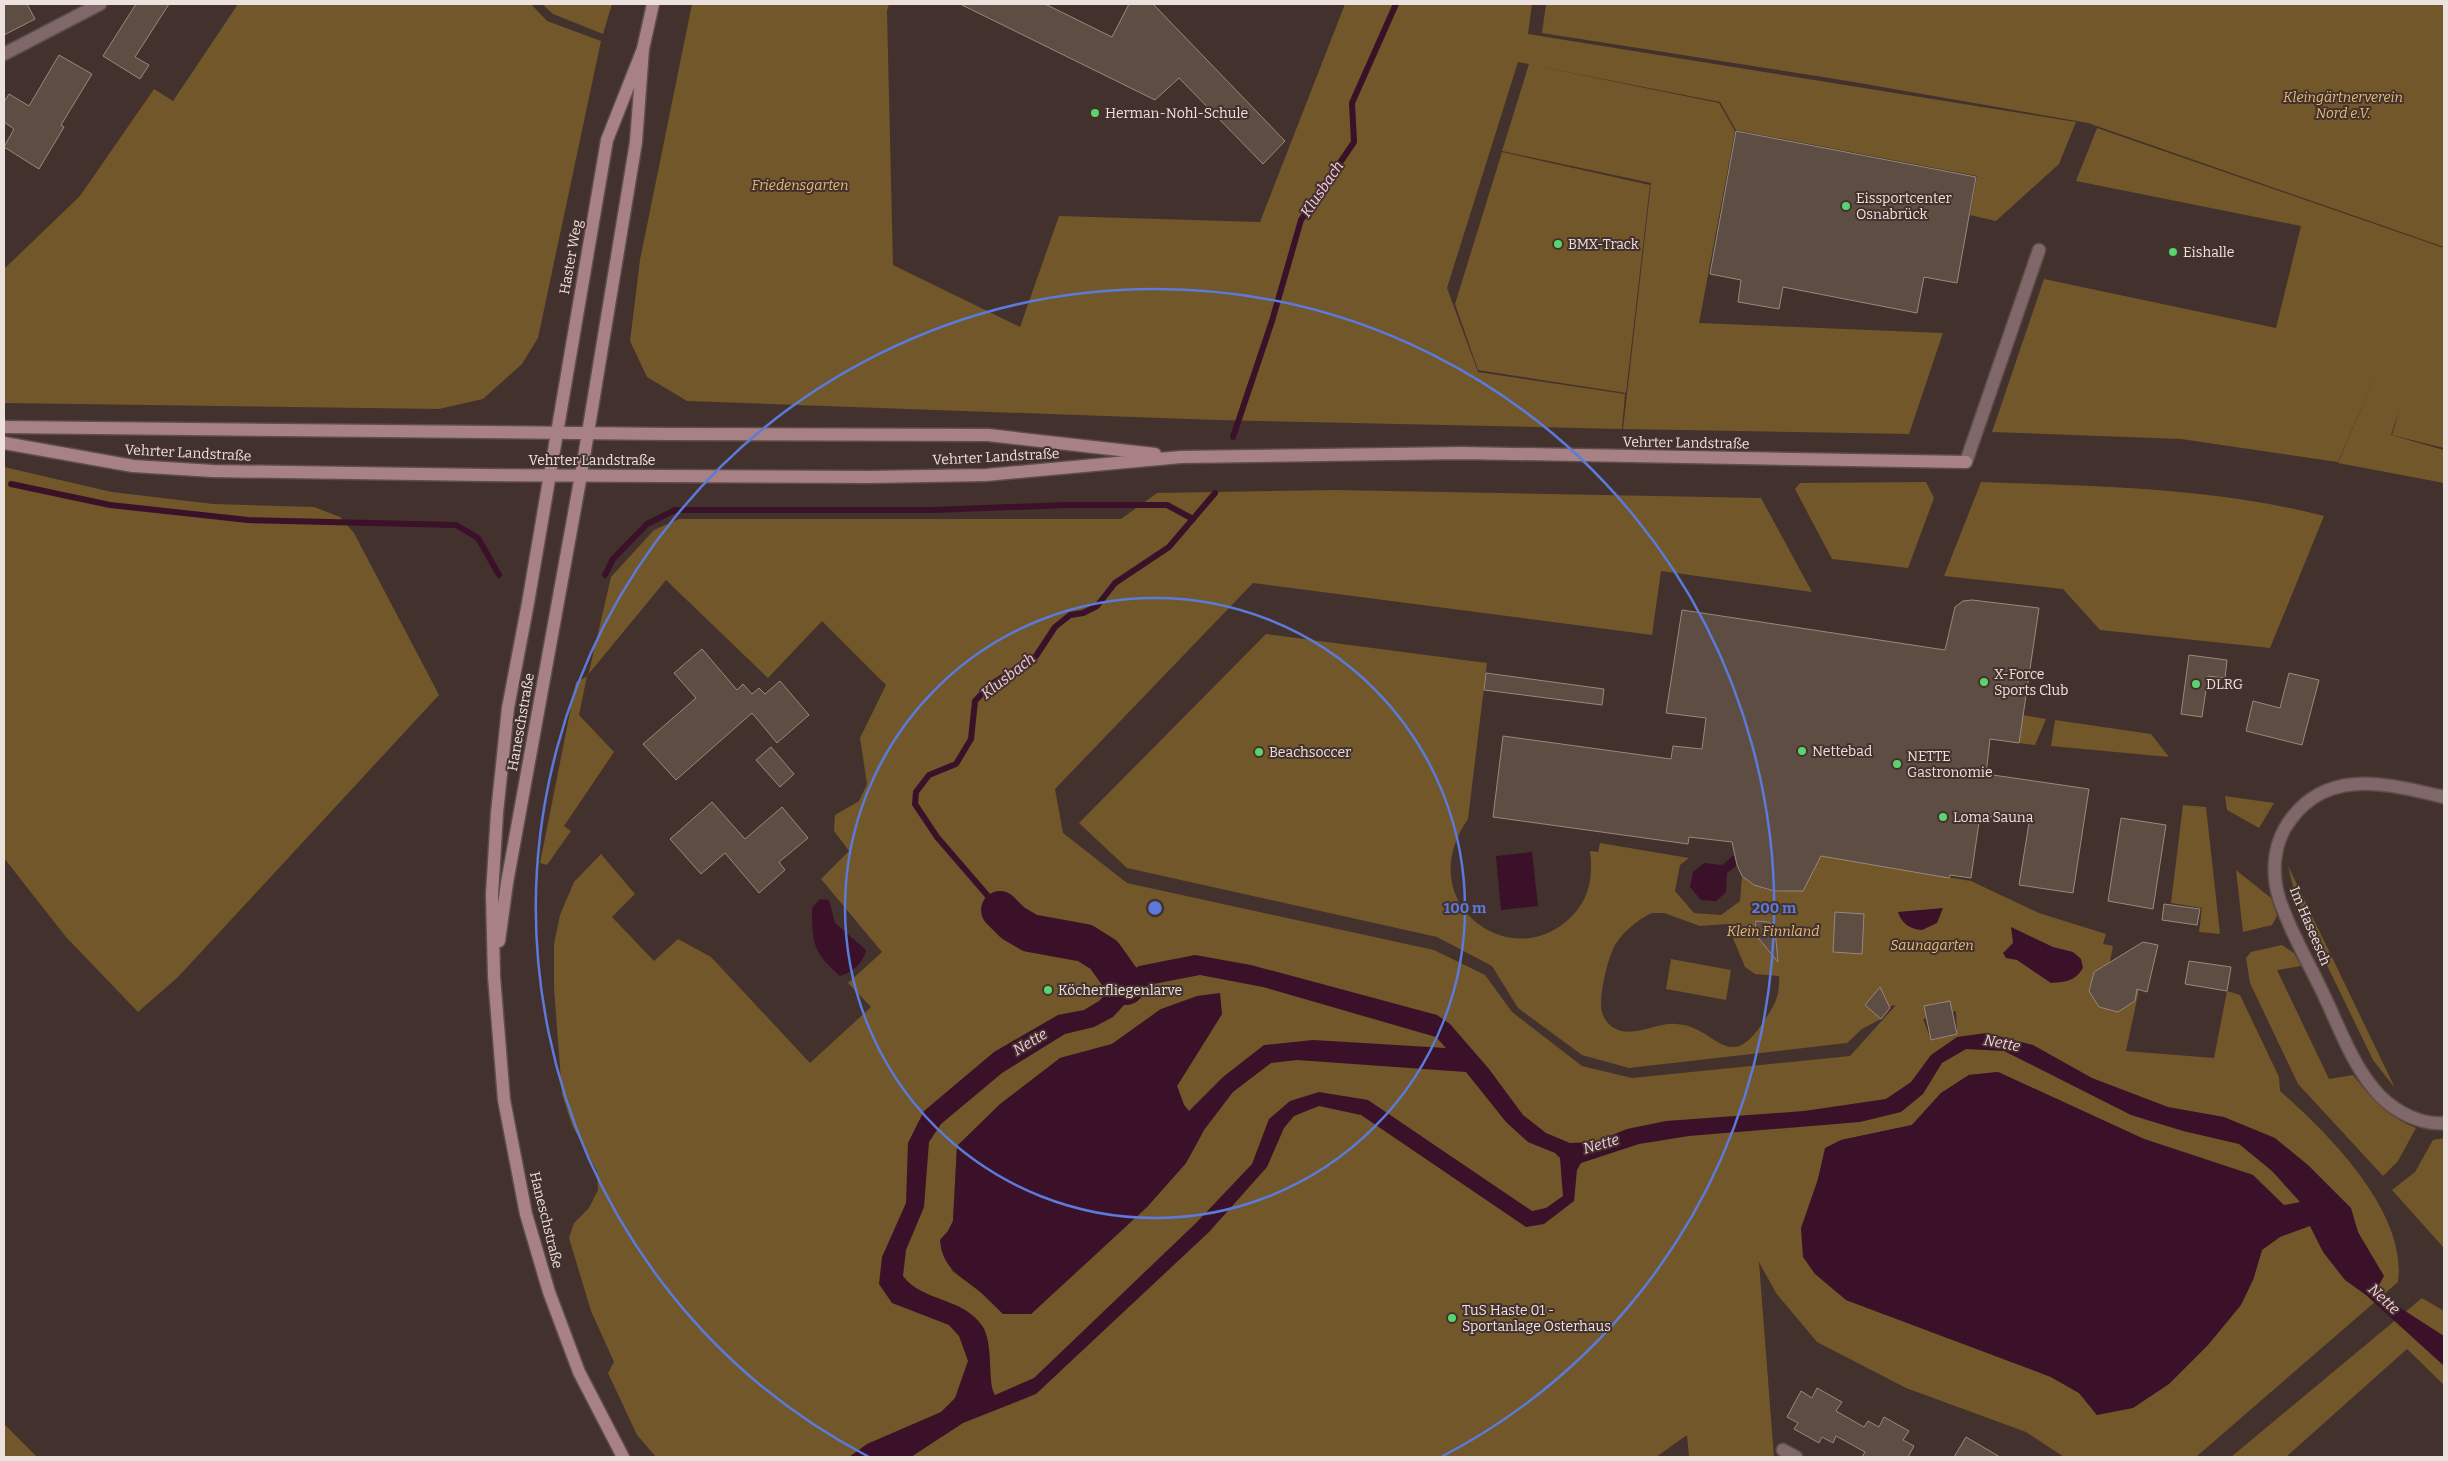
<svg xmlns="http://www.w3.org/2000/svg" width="2448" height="1461" font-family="Bitter,serif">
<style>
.green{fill:#715729;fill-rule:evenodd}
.water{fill:#3a1128;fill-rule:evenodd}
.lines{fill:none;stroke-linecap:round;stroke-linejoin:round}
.stream{stroke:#3a1128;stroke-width:6}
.river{stroke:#3a1128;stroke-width:38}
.building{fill:#5d4d42;stroke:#99887c}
.street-casing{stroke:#5e4d49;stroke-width:15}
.secondary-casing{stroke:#5e4d49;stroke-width:15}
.street{stroke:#806769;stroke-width:12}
.secondary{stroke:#a88185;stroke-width:12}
.ring{fill:none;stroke:#5b7ada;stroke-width:2.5}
.poi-dot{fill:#5ad56e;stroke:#43312d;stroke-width:2}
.labels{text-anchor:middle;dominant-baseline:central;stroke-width:4;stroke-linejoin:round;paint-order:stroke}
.park-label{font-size:14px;font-style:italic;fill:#e6bb74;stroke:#43312d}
.poi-label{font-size:14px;fill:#ede1de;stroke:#43312d;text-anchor:start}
.street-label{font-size:14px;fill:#ede1de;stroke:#43312d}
.water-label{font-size:15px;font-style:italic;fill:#facae0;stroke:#43312d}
.centre{fill:#5b7ada;stroke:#43312d;stroke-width:2.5}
.ring-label{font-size:15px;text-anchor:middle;font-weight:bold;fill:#5b7ada;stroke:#43312d;stroke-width:4;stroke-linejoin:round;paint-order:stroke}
</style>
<rect width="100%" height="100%" fill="#43312d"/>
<!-- green -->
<g class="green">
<polygon points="238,4 531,4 547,21 601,41 538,338 522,364 483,399 439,409 4,403 4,269 80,196 154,89 173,101"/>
<polygon points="542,4 612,4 603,34 553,14"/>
<polygon points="692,4 889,4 887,11 893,265 1020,327 1059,216 1260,222 1345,4 1532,4 1528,34 2076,122 2059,164 1996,221 1970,215 1977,176 1736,130 1720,102 1537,66 1719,103 1735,131 1699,323 1943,333 1909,434 1623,429 1651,183 1502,151 1529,64 1518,62 1447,288 1478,372 1625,394 1622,429 1216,420 687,401 647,377 630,341 640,260"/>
<polygon points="1546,4 2444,4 2444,247 2088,123 1842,80 1542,33"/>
<polygon points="2097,128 2444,248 2444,448 2392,435 2400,408 2391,435 2444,450 2444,483 2338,463 2381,363 2338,462 2181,439 1992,432 2044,279 2276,328 2301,226 2076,181"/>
<polygon points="1502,152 1650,185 1626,393 1478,370 1455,304"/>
<polygon points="4,467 112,492 213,504 314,507 340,517 354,533 439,695 178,977 138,1012 66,937 4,858"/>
<polygon points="1926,482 1934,498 1908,568 1832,559 1795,489 1800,483"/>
<path d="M1981,482C2095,486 2212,487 2324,516L2270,648L2100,630L2063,589L1944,576Z"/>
<path d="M1335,490L1761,498L1812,592L1661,571L1652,635L1253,583L1055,789L1063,833L1127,883L1434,950L1485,975L1512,1012L1582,1066L1632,1078L1850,1056L1896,1005L1891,1006L1881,1019L1862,1029L1847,1043L1629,1068L1582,1055L1518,1008L1492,966L1437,937L1127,868L1079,823L1266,634L1487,663L1468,819C1409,904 1514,978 1573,915C1590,897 1593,876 1590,851L1598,852L1600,843L1689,858L1680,865L1675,891L1694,913L1721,915L1740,901L1742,876C1765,894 1798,901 1814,871L1810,854L1971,881L2039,913L2106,934L2103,944L2113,946L2110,962L2094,972L2089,991L2099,1007L2118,1012L2135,1001L2137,989L2139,990L2126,1051L2214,1058L2227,991L2240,995L2279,1077L2280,1091C2328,1133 2408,1213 2398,1282L2196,1457H2064L2026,1432L1906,1388L1817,1342L1776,1293L1759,1262L1774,1457H1689L1687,1435L1656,1457H656L637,1435L608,1373L614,1362L591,1311L569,1238L574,1223L589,1208L598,1190L597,1171L572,1125L562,1094L554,988V944L560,915L574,882L601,854L635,894L612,917L654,961L678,939L711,957L810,1063L871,1007L848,983L882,952L821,879L849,851L834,831L835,815L859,801L867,784L860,738L886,685L822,621L768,678L666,580L587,676L579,715L614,752L564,826L571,831L547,865L540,863L576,682L588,676L611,577L654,530L679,519H1121L1157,493ZM1652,913H1664L1700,926L1727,924L1745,967L1755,974L1779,976C1780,998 1774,1006 1762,1024C1727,1075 1717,1026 1676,1024C1657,1022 1634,1038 1616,1029C1609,1026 1604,1019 1602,1012C1598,998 1608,957 1615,945C1624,931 1637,920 1652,913ZM1161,1009L1222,1014L1177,1086L1184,1105L1204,1130L1186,1163L1147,1207L1031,1314H1003L979,1291L952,1271L940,1240L948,1231L953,1221L957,1146L1060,1058L1112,1044ZM1956,1011L1957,1034L1931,1040L1923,1019ZM1998,1072L2144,1139L2253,1175L2262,1250L2253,1280L2097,1415L2079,1393L2051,1377L1846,1300L1818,1179L1826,1148L1841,1140L1912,1125L1941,1093L1969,1075Z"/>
<polygon points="2023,715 2046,719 2035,745 2019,743"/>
<polygon points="2055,720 2151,734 2169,757 2051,746"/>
<polygon points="2225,796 2274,803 2259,828 2227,810"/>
<polygon points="2183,805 2206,807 2220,934 2199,932 2202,908 2171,903"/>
<polygon points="2288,866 2395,1088 2373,1060 2307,924 2295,894"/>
<polygon points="2236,870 2271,898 2277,916 2272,925 2243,932"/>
<path d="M2282,945L2294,953L2301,966L2277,970L2329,1079L2353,1075C2371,1098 2388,1117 2416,1128L2398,1161L2383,1176L2298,1084L2250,983L2246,958L2251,952Z"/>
<polygon points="1671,959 1731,970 1726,1000 1666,989"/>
<polygon points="2444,1138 2444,1248 2392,1190 2415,1172 2433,1140"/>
<polygon points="2422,1298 2444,1311 2444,1385 2407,1349 2286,1457 2231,1457"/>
<polygon points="4,1424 37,1457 4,1457"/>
</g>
<!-- water -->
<g class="water">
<polygon points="1532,852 1538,906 1501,910 1496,856"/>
<polygon points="1734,855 1737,865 1727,873 1726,892 1716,901 1701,900 1690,887 1693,872 1704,863 1722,865"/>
<path d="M820,899L829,900L835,923L866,950C864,962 852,973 840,976C813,953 812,942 812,908Z"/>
<path d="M1943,908L1937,923L1922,930C1910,929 1902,924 1898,912Z"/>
<path d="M2011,927L2053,947L2073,952L2081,959L2083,968C2075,981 2066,982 2051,983L2017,960L2006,958L2003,953L2013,943Z"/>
<path d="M1195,955L1251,965L1437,1015L1450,1024L1489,1069L1523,1115L1546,1133L1570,1143L1595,1142L1627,1129L1666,1121L1804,1111L1886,1099L1911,1082L1931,1055L1957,1037L1986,1033L2033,1045L2092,1078L2168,1107L2224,1117L2275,1138L2308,1165L2351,1208L2358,1232L2384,1276L2378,1287L2402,1309L2444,1336V1366L2366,1295L2345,1280L2323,1252L2310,1226L2280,1237L2262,1250L2253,1280L2241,1305L2208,1345L2169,1384L2133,1408L2097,1415L2079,1393L2051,1377L1846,1300L1815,1274L1803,1257L1801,1228L1818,1179L1825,1148L1841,1140L1912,1125L1941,1093L1969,1075L1998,1072L2144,1139L2253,1175L2284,1205L2300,1202L2272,1171L2239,1144L2183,1131L2131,1115L2004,1051L1966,1049L1942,1063L1923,1094L1901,1112L1860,1122L1689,1136L1639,1144L1581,1163L1577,1170L1574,1201L1544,1224L1526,1227L1361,1115L1319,1106L1294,1116L1284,1128L1267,1167L1209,1232L1036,1394L963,1423L911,1457H849L867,1444L941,1412L955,1398L968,1361L959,1336L949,1325L892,1303L879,1284L882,1257L906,1203L908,1143L924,1111L994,1052L1058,1015L1084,1010L1099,1001L1124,975L1139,966ZM1200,975L1263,987L1436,1037L1446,1048L1313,1040L1264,1045L1223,1077L1189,1111L1184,1105L1177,1086L1222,1014L1220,993L1197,996L1161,1009L1112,1044L1060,1058L1000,1104L957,1146L953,1221L948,1231L940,1240C942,1267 958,1274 978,1290C987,1297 995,1306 1003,1314H1031L1147,1207L1186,1163L1204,1130L1233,1092L1271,1063L1297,1060L1466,1072L1506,1122L1528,1142L1555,1153L1560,1158L1563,1196L1546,1208L1532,1211L1368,1100L1319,1092L1290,1101L1269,1119L1252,1164L1197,1222L1034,1378L995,1395C987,1383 994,1346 983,1327C964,1297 922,1302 903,1276L906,1250L924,1207L929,1142L941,1124L1002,1073L1065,1034L1094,1027L1113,1017L1136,992L1148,985Z"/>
</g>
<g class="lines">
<!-- stream -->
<g class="stream">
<polyline points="1233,437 1272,321 1301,220 1354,142 1352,103 1396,4"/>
<polyline points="11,484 110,505 248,520 456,525 478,538 499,575"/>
<polyline points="605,575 613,559 647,524 675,510 933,510 1066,505 1167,505 1193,519"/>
<polyline points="1000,910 937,837 915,804 916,792 929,775 956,764 971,739 975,701 990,685 1036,656 1055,627 1070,615 1083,613 1097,606 1115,583 1169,547 1215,493"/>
</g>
<!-- river -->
<polyline class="river" points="1000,910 1013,923 1030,933 1085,943 1104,955 1126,986"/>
</g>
<!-- building -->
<g class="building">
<polygon points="4,4 27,4 35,19 4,35"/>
<polygon points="136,4 169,4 135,57 149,65 140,79 103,56"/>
<polygon points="960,4 1045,4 1112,37 1129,4 1153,4 1285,141 1263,164 1179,78 1155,100"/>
<polygon points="59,55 92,74 61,125 64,127 39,169 4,147 14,129 4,122 4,102 9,94 29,106"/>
<polygon points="1736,131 1976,177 1957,283 1924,277 1917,313 1783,287 1779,309 1738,302 1741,280 1710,274"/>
<polygon points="1972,600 2039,608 2019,743 1990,739 1986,774 2089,789 2073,893 2019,885 2029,823 1980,815 1971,878 1950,875 1949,878 1821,856 1803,891 1774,891 1754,885 1742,876 1737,865 1732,842 1689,837 1688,844 1493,817 1503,736 1671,759 1673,746 1702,749 1706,718 1666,713 1682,610 1945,650 1955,607 1963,601"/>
<polygon points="702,649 737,690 743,684 752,694 759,688 765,694 780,681 809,715 777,743 752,713 676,780 643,744 696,698 674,673"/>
<polygon points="2189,655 2227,660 2225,678 2208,676 2202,717 2181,714"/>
<polygon points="1486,673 1604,689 1602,705 1484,690"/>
<polygon points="2289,673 2319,680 2302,745 2246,731 2253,701 2280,708"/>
<polygon points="771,747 794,774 780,787 756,760"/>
<polygon points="712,802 745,839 782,807 808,838 779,862 785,870 759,893 725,853 701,874 670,839"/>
<polygon points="2121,818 2166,825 2153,909 2108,901"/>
<polygon points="2164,904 2200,909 2197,925 2162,920"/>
<polygon points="1835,912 1864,914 1862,954 1833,952"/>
<polygon points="1756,921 1769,922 1775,929 1778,962 1755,934"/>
<polygon points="2143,942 2158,945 2147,992 2137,989 2135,1001 2118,1012 2099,1007 2089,991 2094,972"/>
<polygon points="2189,961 2231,967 2227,991 2185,984"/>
<polygon points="1880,987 1890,1008 1881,1019 1865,1005"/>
<polygon points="1950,1001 1957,1034 1931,1040 1924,1006"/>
<polygon points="1817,1388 1842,1402 1836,1411 1864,1427 1868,1421 1879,1427 1884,1417 1909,1431 1903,1440 1914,1446 1908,1457 1862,1457 1865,1452 1836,1436 1833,1443 1822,1437 1819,1443 1794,1429 1798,1423 1787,1417 1801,1391 1812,1398"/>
<polygon points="1966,1437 2000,1457 1954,1457"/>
</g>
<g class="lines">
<defs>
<g id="street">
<polyline points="4,54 100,4"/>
<polyline points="1966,462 2039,250"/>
<path d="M2444,797C2385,783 2322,766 2285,828C2273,849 2272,875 2279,898C2289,929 2306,958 2320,987C2338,1023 2352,1067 2380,1096C2396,1112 2421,1125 2444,1123"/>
<polyline points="1783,1450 1796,1457"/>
</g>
<g id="secondary">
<polyline points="4,427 668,434 988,435 1155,454"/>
<polyline points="4,443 133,466 213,471 483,475 869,477 986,475 1181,457 1462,453 1966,462"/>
<polyline points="499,941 507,883 581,475 636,142 643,49 653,4"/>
<polyline points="623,1457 579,1372 549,1292 526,1214 504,1100 494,976 492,894 497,813 508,708 528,603 607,140 643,49"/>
</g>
</defs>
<!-- street casing -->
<use href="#street" class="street-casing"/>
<!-- secondary casing -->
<use href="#secondary" class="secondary-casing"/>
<!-- street -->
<use href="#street" class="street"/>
<!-- secondary -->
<use href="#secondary" class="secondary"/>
</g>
<!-- distance rings -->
<g class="ring">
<circle cx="1155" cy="908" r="310"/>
<path d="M869 1457A619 619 0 1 1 1441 1457"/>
</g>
<!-- markers -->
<g class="poi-dot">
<circle cx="1095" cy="113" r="5"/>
<circle cx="1846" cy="206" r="5"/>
<circle cx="1558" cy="244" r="5"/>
<circle cx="2173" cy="252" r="5"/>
<circle cx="1984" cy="682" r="5"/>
<circle cx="2196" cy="684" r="5"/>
<circle cx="1802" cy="751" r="5"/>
<circle cx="1259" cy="752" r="5"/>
<circle cx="1897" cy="764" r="5"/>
<circle cx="1943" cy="817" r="5"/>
<circle cx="1048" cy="990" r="5"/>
<circle cx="1452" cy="1318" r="5"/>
</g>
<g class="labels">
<!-- park labels -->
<g class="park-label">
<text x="2343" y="97">Kleingärtnerverein<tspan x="2343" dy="16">Nord e.V.</tspan></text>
<text x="800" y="185">Friedensgarten</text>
<text x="1773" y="931">Klein Finnland</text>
<text x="1932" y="945">Saunagarten</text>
</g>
<!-- poi labels -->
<g class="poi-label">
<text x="1105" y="113">Herman-Nohl-Schule</text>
<text x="1856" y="198">Eissportcenter<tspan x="1856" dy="16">Osnabrück</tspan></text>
<text x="1568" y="244">BMX-Track</text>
<text x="2183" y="252">Eishalle</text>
<text x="1994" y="674">X-Force<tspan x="1994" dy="16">Sports Club</tspan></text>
<text x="2206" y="684">DLRG</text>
<text x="1812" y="751">Nettebad</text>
<text x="1269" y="752">Beachsoccer</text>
<text x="1907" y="756">NETTE<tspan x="1907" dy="16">Gastronomie</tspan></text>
<text x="1953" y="817">Loma Sauna</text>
<text x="1058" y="990">Köcherfliegenlarve</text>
<text x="1462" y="1310">TuS Haste 01 -<tspan x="1462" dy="16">Sportanlage Osterhaus</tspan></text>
</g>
<!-- street labels -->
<g class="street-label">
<text transform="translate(571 257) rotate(-80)">Haster Weg</text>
<text transform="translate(1686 443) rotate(1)">Vehrter Landstraße</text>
<text transform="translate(188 453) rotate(3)">Vehrter Landstraße</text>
<text transform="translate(996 457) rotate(-3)">Vehrter Landstraße</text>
<text x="592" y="460">Vehrter Landstraße</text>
<text transform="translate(521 722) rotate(-80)">Haneschstraße</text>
<text transform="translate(2310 926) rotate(67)">Im Haseesch</text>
<text transform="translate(546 1220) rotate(76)">Haneschstraße</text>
</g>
<!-- water labels -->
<g class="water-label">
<text transform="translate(1322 189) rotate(-56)">Klusbach</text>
<text transform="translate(1008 676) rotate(-38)">Klusbach</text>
<text transform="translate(1030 1042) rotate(-31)">Nette</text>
<text transform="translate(2002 1043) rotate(11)">Nette</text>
<text transform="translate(1601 1144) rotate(-16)">Nette</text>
<text transform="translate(2384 1299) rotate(43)">Nette</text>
</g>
</g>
<circle cx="1155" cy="908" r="8" class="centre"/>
<g class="ring-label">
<text x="1465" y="913">100 m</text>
<text x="1774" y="913">200 m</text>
</g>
<!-- border -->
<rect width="2448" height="1461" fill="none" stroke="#ede1de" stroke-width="10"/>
</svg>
